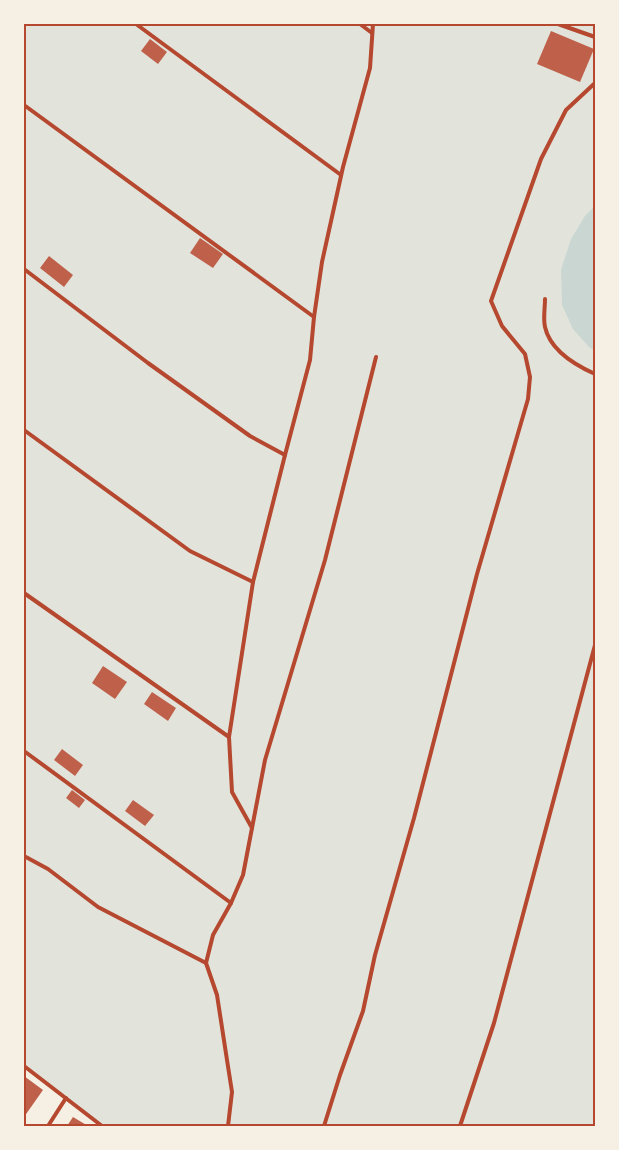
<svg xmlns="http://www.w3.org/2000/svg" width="619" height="1150" font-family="Rubik,sans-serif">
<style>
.green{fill:#e2e4dc}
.water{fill:#c9d6d2}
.building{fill:#bf614a}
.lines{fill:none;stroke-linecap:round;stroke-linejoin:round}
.service{stroke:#b5482f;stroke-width:4}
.neatline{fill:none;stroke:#b5482f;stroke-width:2}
</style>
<rect width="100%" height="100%" fill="#f6efe4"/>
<!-- green -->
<polygon class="green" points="24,24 595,24 595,1126 102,1126 24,1066"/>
<!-- water -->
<polygon class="water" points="595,206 595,350 590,348 573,329 562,305 561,270 571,239 585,216"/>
<!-- building -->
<g class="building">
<polygon points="551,31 594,49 580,82 537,64"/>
<polygon points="150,39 167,52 158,64 141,51"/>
<polygon points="200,238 223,254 213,268 190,253"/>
<polygon points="49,256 73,275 64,287 40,268"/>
<polygon points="103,666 127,682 115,699 92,683"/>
<polygon points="152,692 176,708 168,721 144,704"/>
<polygon points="62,749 83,765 75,776 54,760"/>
<polygon points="72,790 85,800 79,808 66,798"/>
<polygon points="133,800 154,815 145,826 125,811"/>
<polygon points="24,1076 43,1090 24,1117"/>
<polygon points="73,1117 88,1126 67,1126"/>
</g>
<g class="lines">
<!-- service -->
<g class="service">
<polyline points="136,24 341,175"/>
<polyline points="360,24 372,33"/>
<polyline points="558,24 595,37"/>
<polyline points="24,105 314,317"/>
<polyline points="24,269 148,363 250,436 285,455"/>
<path d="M545,299C545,308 543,319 545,327C550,350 575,365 595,374"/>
<polyline points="24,430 190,551 253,582"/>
<polyline points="24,593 229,737"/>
<polyline points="24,751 231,903"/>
<polyline points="252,828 265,760 325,560 376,357"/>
<polyline points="24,856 48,869 98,907 206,963"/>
<polyline points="24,1066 102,1126"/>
<polyline points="48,1126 66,1098"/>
<polyline points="228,1126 232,1092 227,1060 217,995 206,963 213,935 231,903 243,875 252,828 232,792 229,737 253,582 285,455 310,360 314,317 322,262 343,167 370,68 373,24"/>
<polyline points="324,1126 340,1075 363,1011 375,955 414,818 477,574 528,399 530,377 525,354 502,326 491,301 541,159 566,110 595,83"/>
<polyline points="460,1126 494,1023 595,645"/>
</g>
</g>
<!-- border -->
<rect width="619" height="1150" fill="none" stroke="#f6efe4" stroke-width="50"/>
<rect x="25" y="25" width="569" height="1100" class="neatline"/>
</svg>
